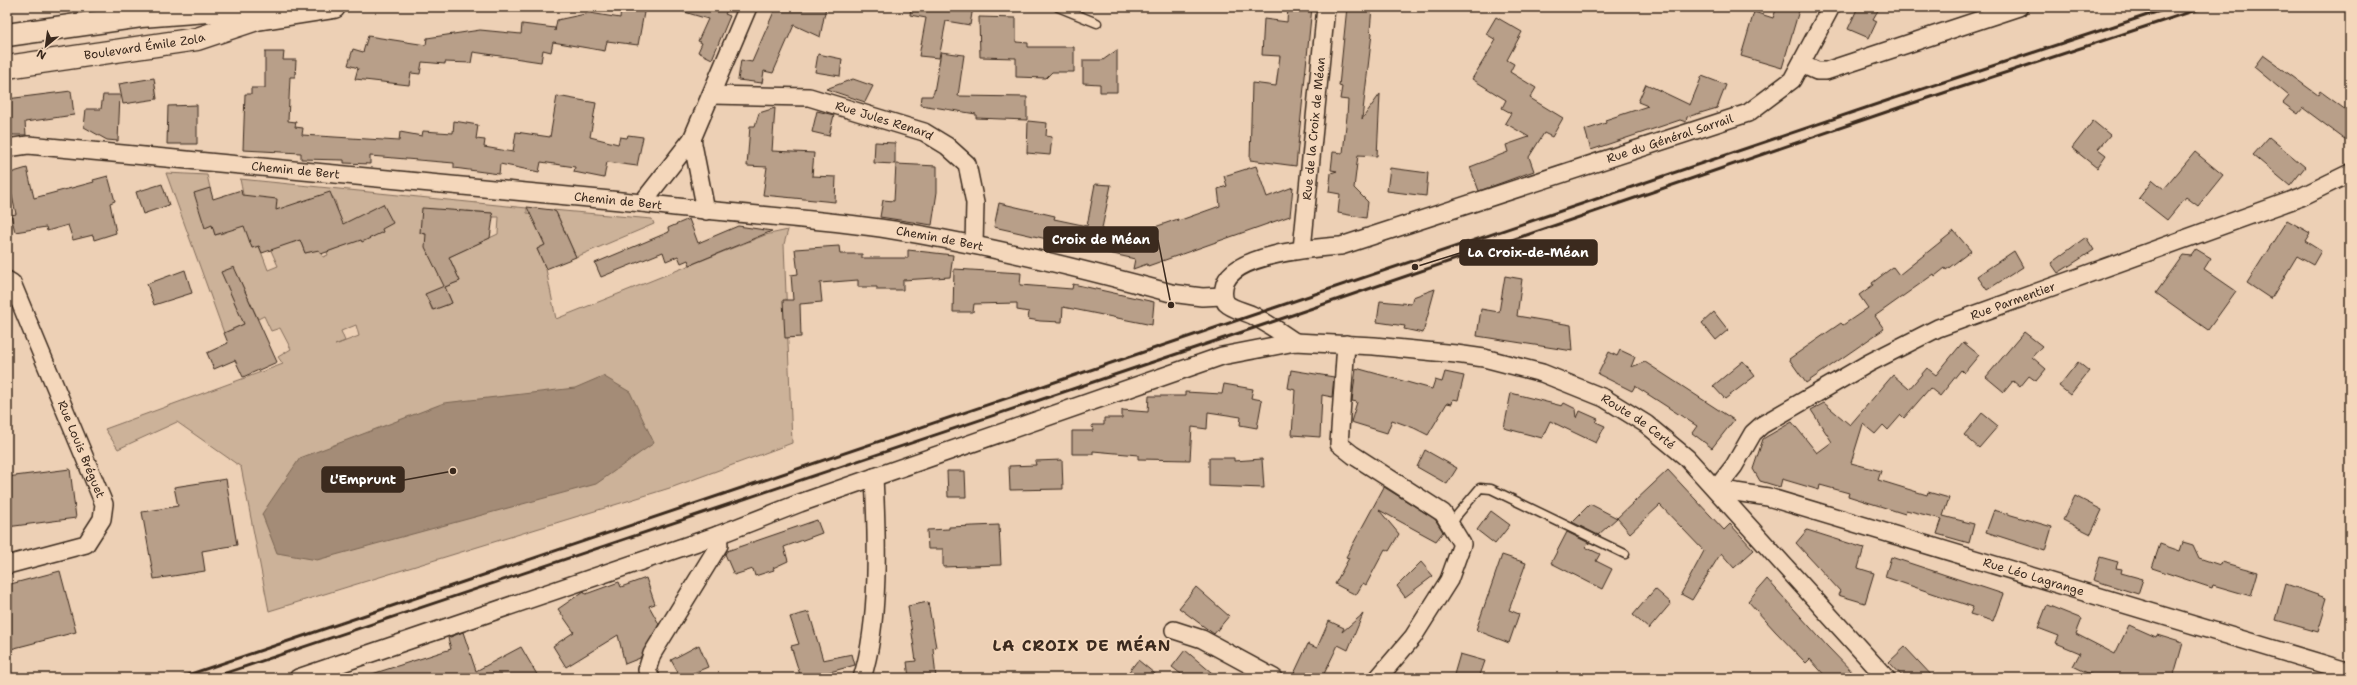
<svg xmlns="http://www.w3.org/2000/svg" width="2357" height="685" font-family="'Shantell Sans',sans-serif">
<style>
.green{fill:#ccb299;stroke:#846e5c;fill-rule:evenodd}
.water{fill:#a48c77;stroke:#7a6553}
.building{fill:#b89f89;stroke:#3b2a1e}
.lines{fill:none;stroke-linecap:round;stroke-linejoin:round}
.service-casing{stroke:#3b2a1e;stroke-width:11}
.minor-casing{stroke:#3b2a1e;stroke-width:20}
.secondary-casing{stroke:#3b2a1e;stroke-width:25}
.service{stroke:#f4d7bb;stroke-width:8}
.minor{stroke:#f4d7bb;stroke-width:17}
.secondary{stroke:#f4d7bb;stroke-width:22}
.rail{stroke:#3b2a1e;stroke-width:3}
.labels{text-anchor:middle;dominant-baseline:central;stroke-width:3.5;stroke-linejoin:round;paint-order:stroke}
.street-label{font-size:12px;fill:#3b2a1e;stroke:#f4d7bb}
.district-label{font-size:16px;font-weight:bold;letter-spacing:1px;fill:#3b2a1e;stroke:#f4d7bb}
.leader{fill:none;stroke:#3b2a1e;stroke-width:1.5}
.callout-dot{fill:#3b2a1e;stroke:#f4d7bb;stroke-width:1.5}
.callout{fill:#3b2a1e;stroke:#3b2a1e;stroke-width:1.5}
.callout-label{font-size:13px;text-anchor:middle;font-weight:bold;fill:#fff}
</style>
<rect width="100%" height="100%" fill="#edd0b5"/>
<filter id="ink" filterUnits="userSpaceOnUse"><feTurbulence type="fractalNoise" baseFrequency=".025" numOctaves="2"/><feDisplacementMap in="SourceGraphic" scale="8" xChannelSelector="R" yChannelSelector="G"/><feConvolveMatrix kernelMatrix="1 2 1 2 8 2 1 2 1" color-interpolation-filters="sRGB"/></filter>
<g filter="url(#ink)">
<!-- green -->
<path class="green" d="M166,173L207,175L210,188L205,227L212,225L215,235L224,233L223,231L247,214L240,179L527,208V213L534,214L552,210L652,219L654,224L576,257L557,214L535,223L545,245L537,249L546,269L556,319L765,235L788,230L784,244L792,443L673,487L269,611L241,467L177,422L118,449L105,429L283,364L278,357L291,349L280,328L271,331L264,316L258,319L236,272L229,289L244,324L224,333ZM328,193C344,202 336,234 335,249L327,252L328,255L323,257L315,238ZM467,211L492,213V217H499L498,234L449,257L460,281L445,287L426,234L420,233L456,234L463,242ZM280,212L310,252L305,253L300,240L292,243ZM249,240L269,246L278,266L268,270L259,246L252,248ZM445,287L452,303L432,310L426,294ZM356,325L359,336L335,345L345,341L341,331Z"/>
<!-- water -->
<polygon class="water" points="603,376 630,392 654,443 596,484 317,560 277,553 262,514 300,458 444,403 575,388"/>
<!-- building -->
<g class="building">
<polygon points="621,7 645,7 638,45 607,41 605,51 553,42 551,52 543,50 541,62 473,52 471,63 445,62 445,64 422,62 420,74 411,73 409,85 355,79 358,68 348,65 353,49 363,52 368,36 426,45 427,38 480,30 521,34 522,24 555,28 555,31 557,20 590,13 620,18"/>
<polygon points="682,7 729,7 725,14 730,16 712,59 698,52 702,43 698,41 708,19 681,11"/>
<polygon points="776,7 826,7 820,37 794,25 773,73 764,71 762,83 738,80 741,60 752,62"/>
<polygon points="911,7 973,7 970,25 946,21 939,58 919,56 926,18 910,15"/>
<polygon points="1288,7 1312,7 1296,166 1250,160 1252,83 1276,86 1280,56 1262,55 1264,19 1287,22"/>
<polygon points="1347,7 1372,7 1370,31 1372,33 1362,119 1380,94 1377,156 1358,155 1354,188 1368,202 1366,218 1338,213 1340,194 1329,192 1331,173 1337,171 1331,170 1333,152 1343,153 1347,116 1348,100 1340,99 1342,87 1339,86"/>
<polygon points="1777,7 1800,7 1782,68 1741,56 1754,12 1773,18"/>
<polygon points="1858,7 1880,7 1873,19 1877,21 1869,38 1848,29"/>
<polygon points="979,17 1016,18 1016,42 1028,43 1028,47 1074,47 1074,72 1052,72 1046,78 1016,77 1016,58 980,57"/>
<polygon points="1496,17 1522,32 1507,60 1514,64 1510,72 1536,88 1530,98 1563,118 1552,137 1544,133 1529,157 1534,171 1479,191 1470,167 1508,152 1506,145 1529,137 1505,123 1511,113 1502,108 1506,100 1472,79 1496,40 1486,34"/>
<polygon points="1117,50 1117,92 1100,92 1100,84 1083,83 1083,60 1103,60"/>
<polygon points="265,52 284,52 283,60 296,60 295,77 290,77 288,121 296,122 295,127 303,128 302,135 399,141 400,132 422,136 423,131 453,133 454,121 478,125 476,139 485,140 484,147 513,152 516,132 550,137 557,96 596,103 590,137 618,144 620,137 627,138 628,135 643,137 637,166 607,162 604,178 574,172 575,167 541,162 539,172 500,164 499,174 454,168 454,163 370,156 370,164 344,163 344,160 301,159 301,153 243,150 245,94 251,94 251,88 265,88"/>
<polygon points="941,52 964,55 958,96 1027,97 1027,120 976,118 976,114 921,105 922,96 932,96 934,92"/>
<polygon points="818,54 842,59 840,76 815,72"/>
<polygon points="2263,55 2318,95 2320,91 2350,113 2350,143 2303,108 2298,114 2283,103 2289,96 2254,67"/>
<polygon points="1702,76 1726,85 1717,108 1687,117 1686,122 1680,120 1591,150 1585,130 1606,123 1605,120 1648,106 1638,102 1646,84 1690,105"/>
<polygon points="154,78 157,99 123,104 119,84"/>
<polygon points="853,79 873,86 865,102 826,89"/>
<polygon points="71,91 74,115 25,122 26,135 7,135 7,99"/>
<polygon points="103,95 120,95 118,141 107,140 84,127 86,109 101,109"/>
<polygon points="197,105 197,144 167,144 168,106"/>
<polygon points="775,108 772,151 814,153 812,176 836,177 835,202 763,195 767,167 747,166 750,126 755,126 759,113"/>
<polygon points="817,111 834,115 829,136 812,132"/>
<polygon points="1028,121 1047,123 1046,136 1052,137 1050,155 1027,153"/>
<polygon points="2093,121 2110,135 2098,149 2106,155 2097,168 2072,148"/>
<polygon points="2269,137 2305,167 2290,186 2253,155"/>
<polygon points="875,142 895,143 895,164 874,163"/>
<polygon points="2195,152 2223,175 2198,206 2186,197 2167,220 2139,198 2153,180 2164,189"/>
<polygon points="896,164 937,166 937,192 932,225 880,217 883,200 894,201"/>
<polygon points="1256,166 1267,197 1293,187 1290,216 1148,266 1147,264 1133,269 1135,259 994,227 999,203 1055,216 1054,219 1087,226 1095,184 1111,185 1101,233 1155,244 1149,229 1178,219 1178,221 1220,206 1218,189 1227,186 1224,176"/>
<polygon points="27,168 34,198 94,182 93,180 108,176 115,201 110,203 116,233 94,240 93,235 73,240 68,225 47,231 46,227 15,232 11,215 16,214 7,174"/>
<polygon points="1390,168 1428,173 1426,196 1387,191"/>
<polygon points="162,184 169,205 143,214 136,192"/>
<polygon points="210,188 213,199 241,190 242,195 277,199 276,210 330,192 343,224 383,204 393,223 382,229 383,232 362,242 361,240 321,254 319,250 305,253 300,240 262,253 259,246 252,248 244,226 215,235 212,225 205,228 194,193"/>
<polygon points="527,207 552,210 556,212 576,257 546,269 537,249 545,245"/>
<polygon points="422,208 492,213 493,217 490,238 449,257 460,281 445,287 452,303 433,310 425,294 444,286 425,247 426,234 420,233"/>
<polygon points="689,219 698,243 738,226 772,231 690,265 688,260 681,263 678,256 666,261 663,252 601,277 595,263 669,232 668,228"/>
<polygon points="2287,220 2310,233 2305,241 2321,251 2313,265 2297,256 2271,299 2247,283"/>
<polygon points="1954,231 1971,251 1946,270 1945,268 1935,276 1934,274 1875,316 1884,329 1806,383 1789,359 1841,323 1843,325 1868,308 1859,295 1873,285 1872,283 1893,267 1899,275"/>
<polygon points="2086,237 2094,250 2058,273 2051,263"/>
<polygon points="839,246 840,254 862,254 862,258 908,258 908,250 953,255 950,277 903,280 903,290 877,290 877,287 858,287 858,280 820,283 822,302 800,304 801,337 785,338 783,300 793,300 791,275 798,274 795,249"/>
<polygon points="2196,249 2211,258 2204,269 2236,291 2208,330 2156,293 2183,255 2191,256"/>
<polygon points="2014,251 2023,267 1987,290 1977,276"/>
<polygon points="234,267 277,362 243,377 235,360 214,369 207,353 228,343 224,333 244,324 221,272"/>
<polygon points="954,269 1021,273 1020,285 1072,289 1073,284 1154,302 1152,325 1063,307 1062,322 1040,321 1028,319 1029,312 1017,310 1017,303 974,304 973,312 953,312"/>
<polygon points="185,270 192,293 154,305 147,284"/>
<polygon points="1505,276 1522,279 1517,316 1571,325 1573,351 1477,336 1481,309 1499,312"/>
<polygon points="1435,289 1423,333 1404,329 1405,326 1377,322 1380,301 1411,304 1413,297"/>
<polygon points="1714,312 1728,330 1716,340 1702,323"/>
<polygon points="2024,332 2042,346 2032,357 2046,369 2036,381 2029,376 2020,387 2013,381 2004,392 1986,377"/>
<polygon points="1963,342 1979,355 1964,373 1961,370 1940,396 1930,388 1904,418 1901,415 1888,430 1883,425 1875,434 1863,424 1851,463 1881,471 1878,480 1927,495 1928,492 1949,498 1943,516 1974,524 1969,543 1937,534 1942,519 1906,510 1905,514 1848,496 1849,493 1820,485 1819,490 1782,479 1780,487 1760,481 1753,469 1763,439 1766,437 1792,422 1817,453 1832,442 1811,410 1824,403 1850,425 1893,375 1909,389 1927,368 1936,375"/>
<polygon points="1620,350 1635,357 1631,367 1645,362 1734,420 1712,448 1692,433 1697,426 1635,386 1632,391 1598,374 1609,352 1617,356"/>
<polygon points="1743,361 1755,376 1725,399 1713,386"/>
<polygon points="2078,362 2089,371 2070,395 2059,386"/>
<polygon points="1356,368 1432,389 1435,380 1442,382 1445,372 1464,376 1458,400 1453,399 1452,404 1447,403 1428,435 1414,428 1392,420 1387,433 1351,422 1357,402 1352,401"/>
<polygon points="1291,370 1334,377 1332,397 1322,395 1320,437 1292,435 1295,390 1288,388"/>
<polygon points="1224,384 1253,389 1251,398 1262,400 1257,428 1240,425 1241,417 1208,412 1207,429 1192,427 1190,460 1138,459 1138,455 1093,451 1093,454 1072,454 1072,431 1093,431 1092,425 1104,425 1104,418 1122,418 1122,410 1148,412 1149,396 1185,396 1185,392 1222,394"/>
<polygon points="1511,393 1562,406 1564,403 1576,409 1577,418 1580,411 1598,419 1596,422 1605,426 1596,443 1550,421 1542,438 1504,428"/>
<polygon points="1982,413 1998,426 1979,448 1964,435"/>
<polygon points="1425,450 1457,468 1447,484 1417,467"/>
<polygon points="1209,458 1234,458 1234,461 1262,459 1264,488 1209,486"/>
<polygon points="1062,460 1063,489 1010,490 1009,466 1036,465 1035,461"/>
<polygon points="70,469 76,518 7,527 7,477"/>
<polygon points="1668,470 1724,530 1730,524 1754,550 1734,568 1721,553 1692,600 1681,594 1704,551 1660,505 1630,533 1617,518"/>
<polygon points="947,471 965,471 966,497 948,497"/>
<polygon points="226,479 237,545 202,551 205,571 154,579 142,512 178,506 174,487"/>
<polygon points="1384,487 1435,519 1443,532 1436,541 1379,510 1399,534 1389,551 1385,549 1366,585 1363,583 1356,595 1335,584 1349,558 1346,557"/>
<polygon points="2075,496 2102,510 2091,534 2063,520"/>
<polygon points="1590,504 1617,518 1598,535 1572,522"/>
<polygon points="1994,510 2052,527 2045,551 1986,532"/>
<polygon points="1491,511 1510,525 1495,544 1477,530"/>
<polygon points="817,520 822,533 784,547 788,561 773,568 774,570 755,576 753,569 734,575 725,554 727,551"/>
<polygon points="999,525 1001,565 943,567 943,549 928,549 927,530 949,529 949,527"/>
<polygon points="1807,530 1864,548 1858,568 1874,573 1865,603 1838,595 1840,591 1796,543"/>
<polygon points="1567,532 1589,543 1585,547 1600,554 1596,561 1612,569 1602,589 1551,563"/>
<polygon points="2183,542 2193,545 2199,558 2220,565 2221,562 2258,572 2251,596 2213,585 2212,588 2152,568 2160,544 2180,551"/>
<polygon points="1502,555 1526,563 1509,610 1519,614 1509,643 1476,630"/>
<polygon points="1891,557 2003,594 1993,621 1970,614 1973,607 1885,577"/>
<polygon points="2100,557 2118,562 2116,568 2122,569 2121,573 2143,579 2138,594 2093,580"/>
<polygon points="1421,562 1433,576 1405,597 1397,586"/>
<polygon points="60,571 76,632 7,650 7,585"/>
<polygon points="646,578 655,604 649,606 659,624 640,658 625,664 618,635 566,667 553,646 574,632 558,609 584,591 586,594 619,582 621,587"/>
<polygon points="1767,579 1827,646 1858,678 1827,678 1810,659 1806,663 1775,631 1748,601"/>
<polygon points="2286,584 2326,598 2323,608 2325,609 2318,632 2276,620"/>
<polygon points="1196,587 1229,616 1214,634 1179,608"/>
<polygon points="1655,589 1671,603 1649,629 1633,615"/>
<polygon points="928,602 936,647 933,648 936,678 909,678 907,662 916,661 908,606"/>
<polygon points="2047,605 2082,619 2076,634 2115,654 2129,625 2156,637 2157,635 2183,643 2173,678 2098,678 2073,666 2080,653 2056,643 2059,636 2038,628"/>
<polygon points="809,612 823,660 852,654 855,665 812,677 811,675 801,678 791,646 799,644 790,617"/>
<polygon points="1363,614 1348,650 1338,645 1322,678 1292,678 1308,644 1317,648 1329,621 1344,628 1342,632"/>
<polygon points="463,632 476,671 521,647 539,678 369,678 369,675 451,649 448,638"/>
<polygon points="699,645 708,667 681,678 671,660"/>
<polygon points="1905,647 1934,678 1904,678 1889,662"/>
<polygon points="1185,650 1218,678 1186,678 1172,667"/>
<polygon points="1460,654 1485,661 1479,678 1453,678"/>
<polygon points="1138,660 1160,678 1124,678"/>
</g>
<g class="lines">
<defs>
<g id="service">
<polyline points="1058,7 1097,23"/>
<polyline points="1451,526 1458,514 1480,488 1491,489 1625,554"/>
</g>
<g id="minor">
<polyline points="1801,64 1817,71 1826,71 2019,7"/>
<path id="s1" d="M711,95L809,97L924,132L947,146L967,164L975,203L974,245"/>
<polyline points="692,139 706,211"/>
<path id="s2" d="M7,148L28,145L642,203C726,214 810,217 893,230C986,245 1079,268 1171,293L1202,297L1223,296"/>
<polyline points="642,203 692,139 748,7"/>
<path id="s3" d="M1302,249L1326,7"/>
<path id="s4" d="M7,280L12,283L104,504L102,519L86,544L7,565"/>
<path id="s5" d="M1295,342C1282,333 1268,324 1254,316C1245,311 1233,310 1226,303C1223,298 1223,294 1224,288C1228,254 1314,248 1341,246L1748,113L1792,80L1831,7"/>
<polyline points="1346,344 1339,444 1353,455 1443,513 1462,544 1449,580 1413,637 1378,678"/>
<path id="s6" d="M1716,489L1734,466L1753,433L1762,425L1869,363L1938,328L2301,197L2350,173"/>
<path id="s7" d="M1716,489L1768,497L2350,672"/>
<polyline points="1174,630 1202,639 1274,678"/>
<path id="s8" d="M298,678L718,535L800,503L1222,356L1295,342L1374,346L1456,354L1484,358L1542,373L1604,398L1646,424L1687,458L1886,678"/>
<polyline points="651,678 647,670 652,654 719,545 718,535"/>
<path d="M862,678C880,622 877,537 874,477"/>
</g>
<g id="secondary">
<polyline points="7,35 141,16 207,11 251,18"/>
<path id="s9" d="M7,67L197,39L257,19L334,7"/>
</g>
</defs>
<!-- service casing -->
<use href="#service" class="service-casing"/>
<!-- minor casing -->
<use href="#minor" class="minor-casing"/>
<!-- secondary casing -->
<use href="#secondary" class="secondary-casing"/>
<!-- service -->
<use href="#service" class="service"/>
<!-- minor -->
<use href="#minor" class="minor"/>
<!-- secondary -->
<use href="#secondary" class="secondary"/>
<!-- rail -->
<g class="rail">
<polyline points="179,678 1898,97 2172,7"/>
<polyline points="211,678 1266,324 1901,107 2205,7"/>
</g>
</g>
</g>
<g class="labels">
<!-- street labels -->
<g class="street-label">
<text stroke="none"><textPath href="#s9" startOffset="139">Boulevard Émile Zola</textPath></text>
<text stroke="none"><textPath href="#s1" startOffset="177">Rue Jules Renard</textPath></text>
<text stroke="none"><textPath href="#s3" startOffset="121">Rue de la Croix de Méan</textPath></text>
<text stroke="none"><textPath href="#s5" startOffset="572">Rue du Général Sarrail</textPath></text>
<text stroke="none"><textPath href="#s2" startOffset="290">Chemin de Bert</textPath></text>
<text stroke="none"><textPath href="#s2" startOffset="614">Chemin de Bert</textPath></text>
<text stroke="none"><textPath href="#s2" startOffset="938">Chemin de Bert</textPath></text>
<text stroke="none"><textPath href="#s6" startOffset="360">Rue Parmentier</textPath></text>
<text stroke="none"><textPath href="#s8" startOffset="1411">Route de Certé</textPath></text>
<text stroke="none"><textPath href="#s4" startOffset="186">Rue Louis Bréguet</textPath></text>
<text stroke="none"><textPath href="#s7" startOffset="330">Rue Léo Lagrange</textPath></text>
</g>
<!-- district labels -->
<g class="district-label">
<text x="1082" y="645">LA CROIX DE MÉAN</text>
</g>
</g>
<!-- callouts -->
<path class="leader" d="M1171 305L1158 240M1415 267L1460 253M453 471L404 480"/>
<g class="callout-dot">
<circle cx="1171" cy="305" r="4"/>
<circle cx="1415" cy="267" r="4"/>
<circle cx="453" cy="471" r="4"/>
</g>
<g class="callout">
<rect x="1044" y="227" width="114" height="25" rx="4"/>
<rect x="1460" y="240" width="137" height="25" rx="4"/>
<rect x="322" y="467" width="82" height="25" rx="4"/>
</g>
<g class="callout-label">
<text x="1101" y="244">Croix de Méan</text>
<text x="1528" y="257">La Croix-de-Méan</text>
<text x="363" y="484">L'Emprunt</text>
</g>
<!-- margin -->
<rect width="2357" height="685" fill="none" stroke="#f4d7bb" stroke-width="24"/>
<rect x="12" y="12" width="2333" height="661" fill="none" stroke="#3b2a1e" stroke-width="1.5" filter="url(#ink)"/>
<!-- north arrow -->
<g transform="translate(46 46) rotate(209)" stroke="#f4d7bb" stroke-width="3" paint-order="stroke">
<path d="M0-3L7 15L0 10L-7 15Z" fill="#3b2a1e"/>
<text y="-6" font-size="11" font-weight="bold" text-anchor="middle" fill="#3b2a1e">N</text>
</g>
</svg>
